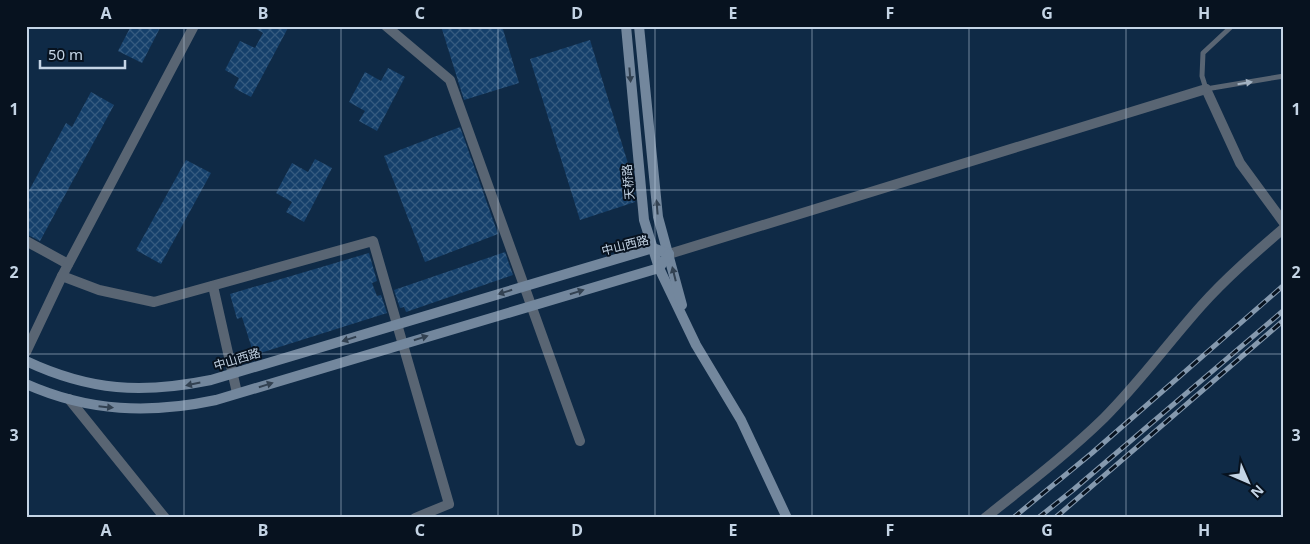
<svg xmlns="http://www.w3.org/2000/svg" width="1310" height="544" font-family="'Noto Sans','Noto Sans SC',sans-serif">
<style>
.building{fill:url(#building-cross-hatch)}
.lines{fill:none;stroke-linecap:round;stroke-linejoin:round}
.service{stroke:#596573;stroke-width:5}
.minor{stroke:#596573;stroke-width:10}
.tertiary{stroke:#596573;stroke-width:10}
.secondary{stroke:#73879d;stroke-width:10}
.rail-casing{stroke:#8599ae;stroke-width:5}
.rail{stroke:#07121f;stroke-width:3;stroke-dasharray:9;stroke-linecap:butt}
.oneway{fill:#324151}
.oneway2{fill:#a4b3c3}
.grid{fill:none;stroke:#c4d4e5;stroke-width:1;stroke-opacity:0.55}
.labels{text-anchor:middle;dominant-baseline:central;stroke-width:4;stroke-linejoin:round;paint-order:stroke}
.street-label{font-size:12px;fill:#c4d4e5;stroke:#07121f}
.neatline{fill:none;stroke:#c4d4e5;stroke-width:2}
.grid-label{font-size:16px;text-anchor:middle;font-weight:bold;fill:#c4d4e5}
</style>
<defs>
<pattern id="building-cross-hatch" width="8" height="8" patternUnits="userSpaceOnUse" patternTransform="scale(1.25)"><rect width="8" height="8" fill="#15406b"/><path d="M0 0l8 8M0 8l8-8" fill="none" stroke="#355b80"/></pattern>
</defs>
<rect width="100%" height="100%" fill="#0f2a46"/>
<!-- building -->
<g class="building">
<polygon points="131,26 161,26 142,63 118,51"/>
<polygon points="251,26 289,26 251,97 234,88 239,78 225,70 240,41 255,48 263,33"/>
<polygon points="441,26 502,26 519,83 464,100"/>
<polygon points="590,40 634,183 635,202 580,220 530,59"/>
<polygon points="388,68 405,77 377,131 359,121 365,111 349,102 365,72 381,81"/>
<polygon points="91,92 114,105 40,241 26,234 26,196 66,123 72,127"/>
<polygon points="460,127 498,234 425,262 384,156"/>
<polygon points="315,159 332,168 304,222 286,212 292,202 276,193 292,163 308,172"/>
<polygon points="186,160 211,173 161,264 136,250"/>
<polygon points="505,252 513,275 406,312 404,307 400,308 394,290"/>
<polygon points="369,253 377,281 372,283 377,296 381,295 387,313 254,355 242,317 237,319 230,294"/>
</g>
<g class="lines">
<!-- service -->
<polyline class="service" points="1232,26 1203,53 1202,76 1206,89 1284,76"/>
<!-- minor -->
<g class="minor">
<polyline points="386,26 450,80 580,441"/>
<polyline points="1206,89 1240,163 1284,223"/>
<polyline points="26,241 68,264"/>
<polyline points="62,276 99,290 154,302 373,241 449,504 415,518"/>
<polyline points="213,286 237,393"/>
<polyline points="26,352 62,276 194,26"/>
<polyline points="69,399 165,518"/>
<path d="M985,518C1025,486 1067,454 1104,418C1139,383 1168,343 1201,306C1226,278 1255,253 1284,228"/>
</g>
<!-- tertiary -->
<polyline class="tertiary" points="669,254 1206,89"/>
<!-- secondary -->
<g class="secondary">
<polyline points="626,26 644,220 659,268 696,345 741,420 787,518"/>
<polyline points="639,26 658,217 682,305"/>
<path d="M26,361C90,391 142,394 211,380L653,248L669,254"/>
<path d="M26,384C89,412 150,414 216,400L659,268L669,254"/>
</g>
<defs>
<g id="rail">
<polyline points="1013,518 1092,453 1284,285"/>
<polyline points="1038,518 1073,490 1284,310"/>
<polyline points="1055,518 1284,320"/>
</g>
</defs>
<!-- rail casing -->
<use href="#rail" class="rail-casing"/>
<!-- rail -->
<use href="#rail" class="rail"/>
</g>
<!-- one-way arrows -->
<defs><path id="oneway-solid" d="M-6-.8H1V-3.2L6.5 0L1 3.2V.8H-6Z" transform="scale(1.25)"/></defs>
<g class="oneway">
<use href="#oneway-solid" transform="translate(630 75) rotate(85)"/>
<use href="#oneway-solid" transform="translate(657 207) rotate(-95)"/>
<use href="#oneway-solid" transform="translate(674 274) rotate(-104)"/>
<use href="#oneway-solid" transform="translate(505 292) rotate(163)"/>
<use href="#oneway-solid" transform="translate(577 292) rotate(-17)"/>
<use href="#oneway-solid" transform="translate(421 338) rotate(-17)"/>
<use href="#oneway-solid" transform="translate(349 339) rotate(163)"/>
<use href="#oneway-solid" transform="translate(193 384) rotate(168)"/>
<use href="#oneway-solid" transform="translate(266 385) rotate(-17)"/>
<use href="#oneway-solid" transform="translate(106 407) rotate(6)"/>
</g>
<use class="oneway2" href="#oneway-solid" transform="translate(1245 83) rotate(-9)"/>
<!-- grid -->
<path class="grid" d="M184,26V518M341,26V518M498,26V518M655,26V518M812,26V518M969,26V518M1126,26V518M26,190H1284M26,354H1284"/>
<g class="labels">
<!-- street labels -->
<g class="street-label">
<text transform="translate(628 182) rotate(-95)">天桥路</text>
<text transform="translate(625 245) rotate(-14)">中山西路</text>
<text transform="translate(237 359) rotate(-17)">中山西路</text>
</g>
</g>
<!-- border -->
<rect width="1310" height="544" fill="none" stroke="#07121f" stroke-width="55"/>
<!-- north arrow -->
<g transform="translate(1248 482) rotate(135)" stroke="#07121f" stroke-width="4" paint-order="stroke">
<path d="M0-4L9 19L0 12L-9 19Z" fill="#c4d4e5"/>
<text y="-8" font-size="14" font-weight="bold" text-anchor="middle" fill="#c4d4e5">N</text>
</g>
<!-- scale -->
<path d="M40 60v8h85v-8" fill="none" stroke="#c4d4e5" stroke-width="2.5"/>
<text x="48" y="60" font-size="15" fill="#c4d4e5" stroke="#07121f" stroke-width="4" paint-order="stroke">50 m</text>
<rect x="28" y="28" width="1254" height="488" class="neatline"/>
<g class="grid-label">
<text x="106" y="19">A</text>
<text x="263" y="19">B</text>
<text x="420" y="19">C</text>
<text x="577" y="19">D</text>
<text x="733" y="19">E</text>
<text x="890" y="19">F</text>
<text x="1047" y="19">G</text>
<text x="1204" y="19">H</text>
<text x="14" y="115">1</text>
<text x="1296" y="115">1</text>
<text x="14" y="278">2</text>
<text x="1296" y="278">2</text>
<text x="14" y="441">3</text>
<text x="1296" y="441">3</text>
<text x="106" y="536">A</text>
<text x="263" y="536">B</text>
<text x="420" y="536">C</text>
<text x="577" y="536">D</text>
<text x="733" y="536">E</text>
<text x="890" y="536">F</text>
<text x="1047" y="536">G</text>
<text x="1204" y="536">H</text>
</g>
</svg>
